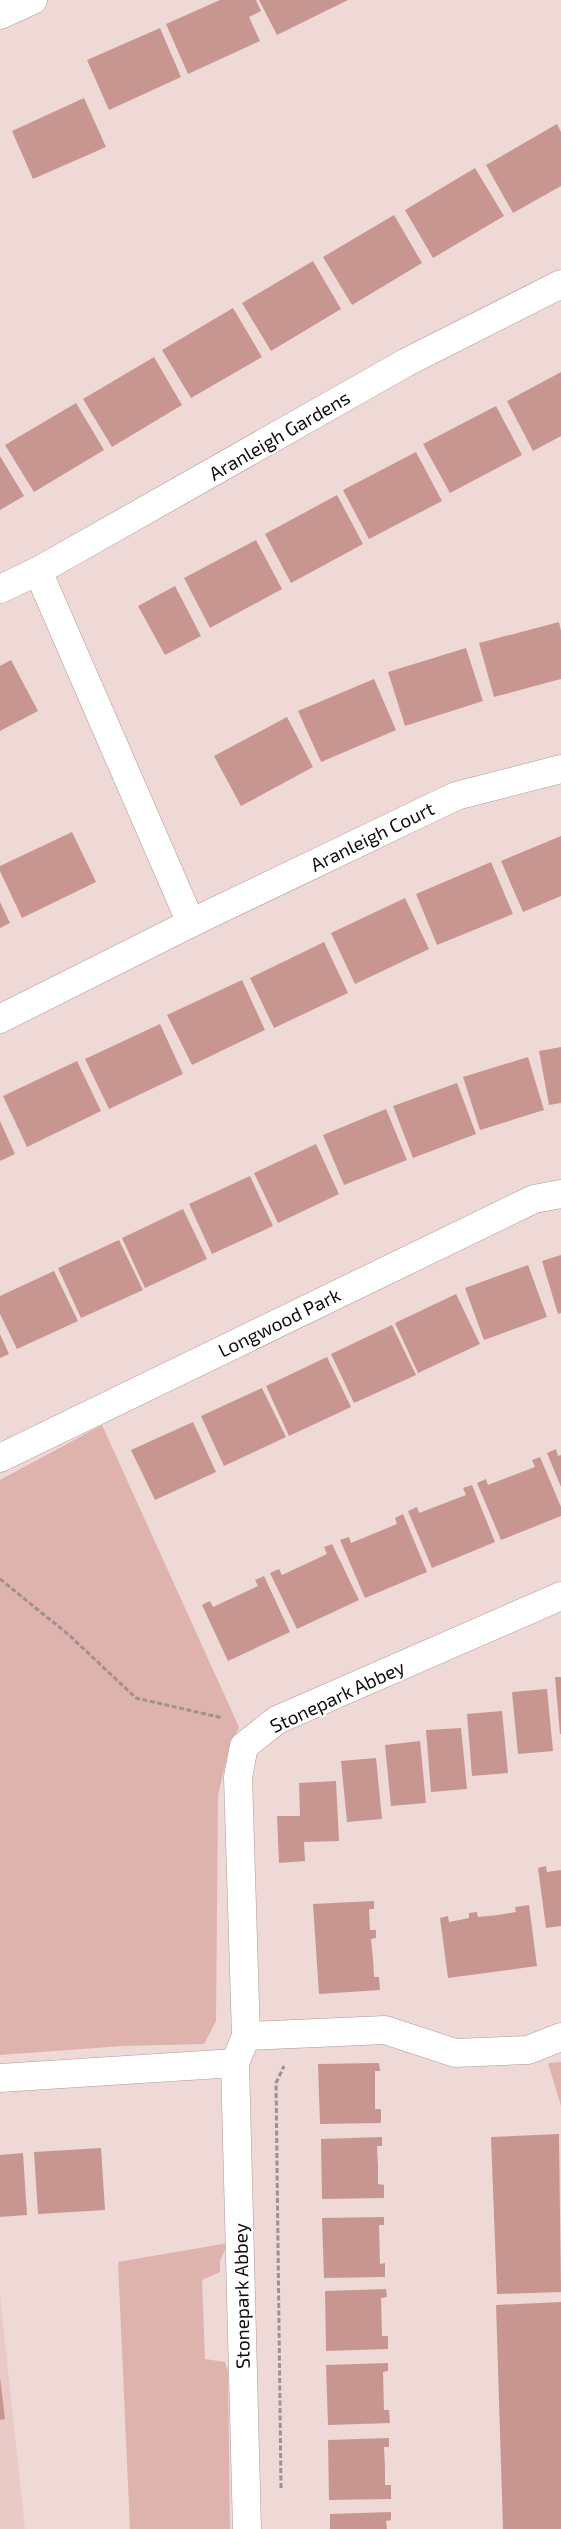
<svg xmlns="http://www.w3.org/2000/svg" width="561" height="2529" font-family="'Exo 2',sans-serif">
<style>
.built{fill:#e9cac7}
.green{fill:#deb2ad}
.building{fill:#c79690}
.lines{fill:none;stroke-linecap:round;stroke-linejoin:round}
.street-casing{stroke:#ae9997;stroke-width:29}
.path{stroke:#a0908e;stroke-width:3;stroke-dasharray:5 2.5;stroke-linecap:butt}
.street{stroke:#fff;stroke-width:28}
.labels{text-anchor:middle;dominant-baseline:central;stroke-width:4.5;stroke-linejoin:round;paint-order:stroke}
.street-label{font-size:19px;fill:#130c0c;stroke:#fff}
</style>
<rect width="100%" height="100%" fill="#efd9d7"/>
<!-- built -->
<polygon class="built" points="0,2295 25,2529 0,2529"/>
<!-- green -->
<g class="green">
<polygon points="102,1425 239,1727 228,1753 218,1795 216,2021 204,2044 123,2046 0,2055 0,1480"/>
<polygon points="561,2062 561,2106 548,2063"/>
<polygon points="228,2243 220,2261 220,2272 202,2280 205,2359 225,2362 228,2372 230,2529 130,2529 118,2262"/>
</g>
<!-- building -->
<g class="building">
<polygon points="220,0 256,0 261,11 249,17 260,41 188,74 166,24"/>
<polygon points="259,0 348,0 277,35"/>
<polygon points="160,28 181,77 109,110 87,60"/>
<polygon points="84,98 106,147 33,179 12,131"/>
<polygon points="557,124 561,132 561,186 513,213 486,165"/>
<polygon points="475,168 504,216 433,258 405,210"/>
<polygon points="394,215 422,263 352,305 323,257"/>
<polygon points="313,261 341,309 271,351 242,303"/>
<polygon points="233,308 262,357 191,398 162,350"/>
<polygon points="154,357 182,405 112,447 83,399"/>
<polygon points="561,372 561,436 533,451 507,401"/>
<polygon points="76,403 104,450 34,492 5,445"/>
<polygon points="496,406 522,455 450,493 423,444"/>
<polygon points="416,452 442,501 369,539 343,490"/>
<polygon points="0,456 24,496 0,510"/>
<polygon points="337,495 363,544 291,583 265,534"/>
<polygon points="256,540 282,589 210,628 184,578"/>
<polygon points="175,586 201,636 165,655 138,606"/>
<polygon points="559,622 561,631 561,679 494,697 479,643"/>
<polygon points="466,648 483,701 405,726 388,672"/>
<polygon points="11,660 38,711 0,731 0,666"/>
<polygon points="374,679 396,730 321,762 298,711"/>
<polygon points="287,717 313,767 241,806 214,756"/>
<polygon points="72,832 96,882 22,918 0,871 0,866"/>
<polygon points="561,836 561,896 523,912 501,861"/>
<polygon points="491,862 513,914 437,945 416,894"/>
<polygon points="405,898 429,949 355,984 331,933"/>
<polygon points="0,902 10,923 0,928"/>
<polygon points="324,942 348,993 274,1028 250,978"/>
<polygon points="242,980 265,1030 192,1065 167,1015"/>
<polygon points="160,1024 183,1074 109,1109 85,1059"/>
<polygon points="561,1047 561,1103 549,1105 539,1051"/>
<polygon points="528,1057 544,1110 480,1130 463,1077"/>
<polygon points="77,1061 101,1111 27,1147 3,1096"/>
<polygon points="457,1083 476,1134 413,1158 393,1106"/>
<polygon points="386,1109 407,1160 344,1185 323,1135"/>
<polygon points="0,1121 15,1154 0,1161"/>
<polygon points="316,1144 339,1194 278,1223 254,1173"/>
<polygon points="250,1176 273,1226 212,1254 189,1204"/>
<polygon points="183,1209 207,1259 145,1288 122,1238"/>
<polygon points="119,1240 143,1290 81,1318 58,1268"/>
<polygon points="561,1255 561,1313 558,1314 542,1261"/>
<polygon points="528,1265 547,1317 484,1340 465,1288"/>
<polygon points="54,1271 78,1321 17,1349 0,1314 0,1296"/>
<polygon points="456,1294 480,1344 418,1373 395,1323"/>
<polygon points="392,1325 416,1375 354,1403 331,1354"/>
<polygon points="0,1334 9,1354 0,1358"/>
<polygon points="327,1357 351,1407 289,1436 266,1386"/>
<polygon points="262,1388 286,1437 224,1466 201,1416"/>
<polygon points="193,1422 216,1472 155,1500 131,1450"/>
<polygon points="556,1449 558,1456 561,1455 561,1487 547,1453"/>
<polygon points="540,1457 561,1507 561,1516 501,1540 477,1483 486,1479 488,1485 535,1467 532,1460"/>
<polygon points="472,1485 495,1542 432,1568 408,1511 417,1507 419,1513 466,1495 463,1488"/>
<polygon points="403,1514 427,1572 365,1598 340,1540 349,1537 351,1543 397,1524 395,1518"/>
<polygon points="332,1544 359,1600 297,1629 270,1573 279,1569 282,1575 327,1554 324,1547"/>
<polygon points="264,1576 290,1632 228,1661 202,1605 210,1601 213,1607 258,1586 255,1580"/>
<polygon points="555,1677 561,1677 561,1734 560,1734"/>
<polygon points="547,1689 553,1751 518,1754 512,1692"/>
<polygon points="502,1711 508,1773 472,1776 467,1714"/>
<polygon points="461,1728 467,1789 431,1792 426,1730"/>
<polygon points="420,1741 426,1803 391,1806 385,1745"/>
<polygon points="376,1758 382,1819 347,1822 341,1761"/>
<polygon points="336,1781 339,1841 304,1842 305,1861 279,1863 277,1816 300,1816 299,1783"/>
<polygon points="546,1866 547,1872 561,1870 561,1926 546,1928 538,1868"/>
<polygon points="374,1901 374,1909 369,1909 370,1930 376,1930 376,1938 371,1939 373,1959 374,1977 379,1977 380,1990 319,1994 313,1904"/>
<polygon points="529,1905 537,1966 448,1978 440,1918 448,1916 449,1922 469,1918 469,1913 477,1912 478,1917 498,1915 516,1912 515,1907"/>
<polygon points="379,2063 380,2071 375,2071 375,2109 381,2109 381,2123 320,2124 318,2064"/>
<polygon points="559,2134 561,2292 497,2294 491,2137"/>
<polygon points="382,2137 382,2146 377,2146 378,2167 378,2184 384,2185 384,2198 322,2199 321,2139"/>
<polygon points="101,2148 105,2210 38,2214 34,2152"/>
<polygon points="23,2153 27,2215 0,2217 0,2155"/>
<polygon points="384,2217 384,2225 379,2225 380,2264 385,2263 385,2277 324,2278 322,2218"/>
<polygon points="386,2289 387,2297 381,2298 382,2336 388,2336 388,2349 326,2351 325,2291"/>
<polygon points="561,2302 561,2529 503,2529 496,2305"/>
<polygon points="388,2363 388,2371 383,2372 384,2410 389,2410 390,2423 328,2425 326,2365"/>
<polygon points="0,2377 5,2419 0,2420"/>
<polygon points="389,2438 389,2447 384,2447 385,2468 385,2485 391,2485 391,2499 329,2500 328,2440"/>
<polygon points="391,2512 391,2520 386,2521 387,2529 330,2529 330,2514"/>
</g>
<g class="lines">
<defs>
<g id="street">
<polyline points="0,15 33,0"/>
<polyline points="38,571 191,923"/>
<polyline points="0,589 38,571 407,362 561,284"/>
<polyline points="0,1019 191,923 456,796 561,769"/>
<polyline points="0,1458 534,1199 561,1194"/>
<polyline points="246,2036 385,2030 455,2053 528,2050 561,2037"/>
<polyline points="0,2078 235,2063"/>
<polyline points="247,2529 235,2063 246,2036 238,1777 244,1746 277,1720 561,1596"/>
</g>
</defs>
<!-- street casing -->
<use href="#street" class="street-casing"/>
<!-- path -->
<g class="path">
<polyline points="0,1579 69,1635 136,1698 223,1718"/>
<polyline points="281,2488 276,2083 284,2066"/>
</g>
<!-- street -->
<use href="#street" class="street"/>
</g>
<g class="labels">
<!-- street labels -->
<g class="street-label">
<text transform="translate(279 435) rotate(-30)">Aranleigh Gardens</text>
<text transform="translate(372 836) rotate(-26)">Aranleigh Court</text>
<text transform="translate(279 1322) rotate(-26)">Longwood Park</text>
<text transform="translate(337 1696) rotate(-25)">Stonepark Abbey</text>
<text transform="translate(241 2296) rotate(-91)">Stonepark Abbey</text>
</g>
</g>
</svg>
